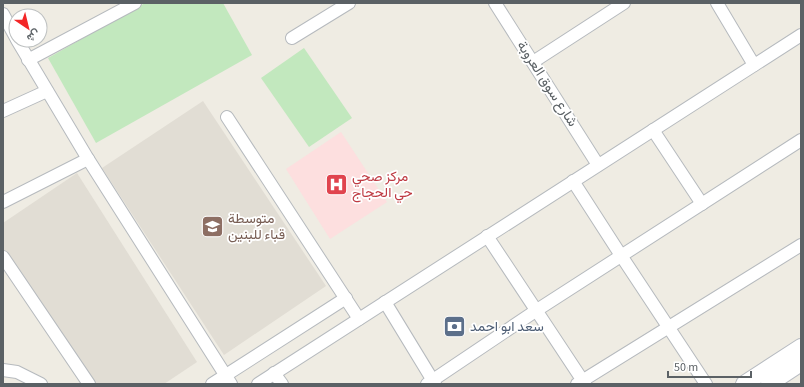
<svg xmlns="http://www.w3.org/2000/svg" width="804" height="387" font-family="'Source Sans 3',Vazirmatn,sans-serif">
<style>
.education{fill:#e1ddd4}
.medical{fill:#fddfdf}
.green{fill:#c2e8be}
.lines{fill:none;stroke-linecap:round;stroke-linejoin:round}
.minor-casing{stroke:#b6babe;stroke-width:14}
.secondary-casing{stroke:#b7bbc1;stroke-width:18}
.minor{stroke:#fff;stroke-width:12}
.secondary{stroke:#fff;stroke-width:16}
.labels{text-anchor:middle;dominant-baseline:central;stroke-width:3.5;stroke-linejoin:round;paint-order:stroke}
.street-label{font-size:14px;fill:#5b6165;stroke:#fff}
.health-label{font-size:14px;fill:#be3a42;stroke:#fff;text-anchor:start}
.education-label{font-size:14px;fill:#785e54;stroke:#fff;text-anchor:start}
.service-label{font-size:14px;fill:#4e5e75;stroke:#fff;text-anchor:start}
</style>
<rect width="100%" height="100%" fill="#efece3"/>
<!-- education -->
<g class="education">
<polygon points="203,101 326,286 224,355 102,168"/>
<polygon points="77,173 197,362 164,384 93,384 3,249 3,223"/>
</g>
<!-- medical -->
<polygon class="medical" points="341,132 387,202 330,239 286,169"/>
<!-- green -->
<g class="green">
<polygon points="145,3 223,3 252,55 96,143 48,58"/>
<polygon points="304,48 352,118 309,147 261,78"/>
</g>
<g class="lines">
<defs>
<g id="minor">
<polyline points="495,3 598,165"/>
<polyline points="717,3 754,65"/>
<polyline points="3,14 16,38"/>
<polyline points="292,38 349,3"/>
<polyline points="17,40 88,159 231,384"/>
<polyline points="28,60 135,3"/>
<polyline points="533,62 624,3"/>
<polyline points="3,111 47,91"/>
<polyline points="227,117 359,319"/>
<polyline points="653,130 702,204"/>
<polyline points="573,181 622,257 706,384"/>
<polyline points="3,202 88,159"/>
<polyline points="487,236 585,384"/>
<polyline points="3,257 89,384"/>
<polyline points="385,302 435,384"/>
<polyline points="3,370 17,372 41,384"/>
<polyline points="274,373 282,384"/>
<polyline points="212,384 346,298"/>
<polyline points="258,384 801,35"/>
<polyline points="427,384 537,310 801,140"/>
<polyline points="577,384 801,245"/>
</g>
<g id="secondary">
<polyline points="744,384 801,347"/>
<polyline points="769,384 801,363"/>
</g>
</defs>
<!-- minor casing -->
<use href="#minor" class="minor-casing"/>
<!-- secondary casing -->
<use href="#secondary" class="secondary-casing"/>
<!-- minor -->
<use href="#minor" class="minor"/>
<!-- secondary -->
<use href="#secondary" class="secondary"/>
</g>
<!-- icons -->
<defs>
<symbol id="hospital-square" viewBox="-11 -11 22 22"><rect x="-9" y="-9" width="18" height="18" rx="4" fill="#e0444e" stroke="#fff"/><path d="M-5-5h3v3.5h4V-5h3V5h-3V1.5h-4V5h-3Z" fill="#fff"/></symbol>
<symbol id="school-square" viewBox="-11 -11 22 22"><rect x="-9" y="-9" width="18" height="18" rx="4" fill="#8d6e63" stroke="#fff"/><path d="M0-5L7-2L0 1L-7-2ZM-4 1L0 2.5L4 1V4Q0 6-4 4Z" fill="#fff"/></symbol>
<symbol id="bank-square" viewBox="-11 -11 22 22"><rect x="-9" y="-9" width="18" height="18" rx="4" fill="#5c6f8a" stroke="#fff"/><path d="M-6-4H6V4H-6ZM0-2.3a2.3 2.3 0 1 0 0 4.6a2.3 2.3 0 1 0 0-4.6Z" fill="#fff"/></symbol>
</defs>
<g fill-rule="evenodd">
<use href="#hospital-square" x="324" y="172" width="25" height="25"/>
<use href="#school-square" x="200" y="214" width="25" height="25"/>
<use href="#bank-square" x="442" y="314" width="25" height="25"/>
</g>
<g class="labels">
<!-- street labels -->
<g class="street-label">
<text transform="translate(547 84) rotate(57)">شارع سوق العروبة</text>
</g>
<!-- health labels -->
<g class="health-label">
<text x="352" y="177">مركز صحي<tspan x="352" dy="16">حي الحجاج</tspan></text>
</g>
<!-- education labels -->
<g class="education-label">
<text x="228" y="219">متوسطة<tspan x="228" dy="16">قباء للبنين</tspan></text>
</g>
<!-- service labels -->
<g class="service-label">
<text x="470" y="327">سعد ابو احمد</text>
</g>
</g>
<!-- border -->
<rect width="804" height="387" fill="none" stroke="#5b6165" stroke-width="8"/>
<!-- north arrow -->
<g transform="translate(28 28) rotate(145)"><circle r="19" fill="#ffffff" stroke="#bdc0c1"/>
<path d="M0-3L7 15L0 10L-7 15Z" fill="#f32627"/>
<text y="-6" font-size="11" font-weight="bold" text-anchor="middle" fill="#5b6165">ش</text>
</g>
<!-- scale -->
<path d="M668 371v6h83v-6" fill="none" stroke="#5b6165" stroke-width="2"/>
<text x="674" y="371" font-size="12" fill="#5b6165" stroke="#ffffff" stroke-width="3" paint-order="stroke">50 m</text>
</svg>
